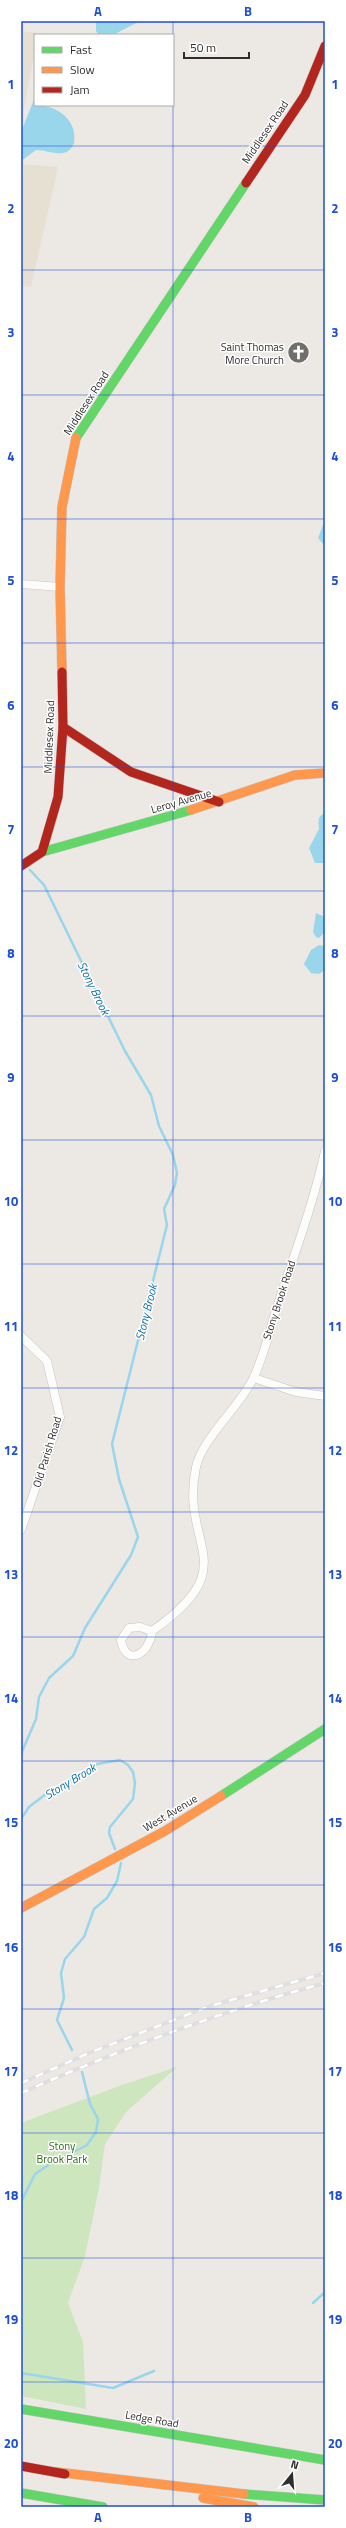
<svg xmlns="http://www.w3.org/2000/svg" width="346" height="2528" font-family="'Titillium Web',sans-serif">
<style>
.education{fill:#e6e0d3}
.green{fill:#cee6be}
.water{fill:#99d6ec}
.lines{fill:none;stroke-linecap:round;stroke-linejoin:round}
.stream{stroke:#99d6ec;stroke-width:2.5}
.street-casing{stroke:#c5c4c5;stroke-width:9}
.fast-casing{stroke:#c5c4c5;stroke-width:10}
.slow-casing{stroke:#c5c4c5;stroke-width:10}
.jam-casing{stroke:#c5c4c5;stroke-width:10}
.street{stroke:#fcfcfb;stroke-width:8}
.fast{stroke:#63d668;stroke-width:9}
.slow{stroke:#ff974d;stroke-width:9}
.jam{stroke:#b3261e;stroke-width:9}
.rail-casing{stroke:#dfdfe1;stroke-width:4}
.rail{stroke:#fff;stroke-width:2.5;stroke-dasharray:8;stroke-linecap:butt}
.grid{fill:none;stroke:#1d4ed8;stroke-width:1;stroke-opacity:0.55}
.labels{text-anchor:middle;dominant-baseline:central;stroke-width:3;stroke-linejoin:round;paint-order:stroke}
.street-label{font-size:11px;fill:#2e2e2e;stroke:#fff}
.poi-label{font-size:11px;fill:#2e2e2e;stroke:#fff;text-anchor:end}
.park-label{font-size:11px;fill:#2c6e1b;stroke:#fff}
.water-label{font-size:12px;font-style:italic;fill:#0d6fa3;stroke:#fff}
.neatline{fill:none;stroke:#1d4ed8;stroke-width:1.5}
.grid-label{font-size:13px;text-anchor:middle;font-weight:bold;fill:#1d4ed8}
</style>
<rect width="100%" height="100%" fill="#ece8e4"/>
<!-- education -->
<g class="education">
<polygon points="21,31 38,33 35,35 35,50 21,124"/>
<polygon points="21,164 58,167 31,287 21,286"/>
</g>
<!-- green -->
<polygon class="green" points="177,2067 126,2112 105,2144 99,2188 85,2256 68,2303 83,2342 86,2409 21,2396 21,2123 122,2085"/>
<!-- water -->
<g class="water">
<polygon points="96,21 140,21 113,35 99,35 96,31"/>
<path d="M35,97V105C56,105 78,119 74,143C67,161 50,150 36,150L21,161V132Z"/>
<polygon points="325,520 325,546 318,538"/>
<path d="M325,813V863H315L309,848L319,829C319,822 316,817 325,813Z"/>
<polygon points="316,913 325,917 325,932 319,938 316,937 313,932"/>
<polygon points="319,945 325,946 325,970 319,974 311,973 304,964 311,950"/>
</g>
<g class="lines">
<!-- stream -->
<g class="stream">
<polyline points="21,1754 36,1719 39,1697 49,1678 73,1656 85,1628 131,1555 138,1537 119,1479 112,1444 167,1225 164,1209 175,1185 177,1173 173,1155 159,1126 151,1095 125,1051 44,885 30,870"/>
<polyline points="21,1819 29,1807 46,1794 97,1764 120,1760 128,1765 133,1772 135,1783 133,1799 110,1827 109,1833 115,1849"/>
<polyline points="72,2050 57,2020 64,1998 61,1973 65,1959 84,1937 94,1909 107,1898 117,1881 121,1863"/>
<polyline points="21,2202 35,2174 50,2164 87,2145 96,2132 98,2119 90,2104 82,2072"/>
<polyline points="313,2303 325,2292"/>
<polyline points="21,2373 113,2388 154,2371"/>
</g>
<defs>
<g id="street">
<polyline points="21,584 60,587"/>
<polyline points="21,1336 47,1361 60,1417 21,1530"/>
<polyline points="254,1378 296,1392 325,1396"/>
<path d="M152,1631L140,1627L129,1628L121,1640C126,1668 150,1654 152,1631C247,1565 179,1547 196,1467C202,1439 239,1407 253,1379C265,1354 271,1324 280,1298C296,1250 314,1201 325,1151"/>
</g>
<g id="fast">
<polyline points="76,438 246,183"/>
<polyline points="42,852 191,810"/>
<polyline points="221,1796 325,1729"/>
<polyline points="21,2409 325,2460"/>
<polyline points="21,2493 103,2507"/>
<polyline points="244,2494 325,2500"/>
</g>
<g id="slow">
<polyline points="62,672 60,587 62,507 76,438"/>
<polyline points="191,810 295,775 325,773"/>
<polyline points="21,1908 165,1831 221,1796"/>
<polyline points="56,2472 244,2494"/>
<polyline points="203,2498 254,2507"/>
</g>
<g id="jam">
<polyline points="246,183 305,95 325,46"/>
<polyline points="63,727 131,772 219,802"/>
<polyline points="21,866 42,852 58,797 63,727 62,672"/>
<polyline points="21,2466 65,2474"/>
</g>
</defs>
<!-- street casing -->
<use href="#street" class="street-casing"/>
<!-- fast casing -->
<use href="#fast" class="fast-casing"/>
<!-- slow casing -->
<use href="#slow" class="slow-casing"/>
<!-- jam casing -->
<use href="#jam" class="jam-casing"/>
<!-- street -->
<use href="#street" class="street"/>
<!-- fast -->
<use href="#fast" class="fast"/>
<!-- slow -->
<use href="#slow" class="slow"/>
<!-- jam -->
<use href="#jam" class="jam"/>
<defs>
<g id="rail">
<polyline points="21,2083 89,2053 207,2007 325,1973"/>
<path d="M21,2093C122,2049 218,2012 325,1983"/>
</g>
</defs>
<!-- rail casing -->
<use href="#rail" class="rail-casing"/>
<!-- rail -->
<use href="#rail" class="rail"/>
</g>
<!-- grid -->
<path class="grid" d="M173,21V35M173,35V105M173,105V2507M21,146H325M21,270H325M21,395H325M21,519H325M21,643H325M21,767H325M21,891H325M21,1016H325M21,1140H325M21,1264H325M21,1388H325M21,1512H325M21,1637H325M21,1761H325M21,1885H325M21,2009H325M21,2133H325M21,2258H325M21,2382H325"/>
<!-- icons -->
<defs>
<symbol id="church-disc" viewBox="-11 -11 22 22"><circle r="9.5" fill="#706f6e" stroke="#fff"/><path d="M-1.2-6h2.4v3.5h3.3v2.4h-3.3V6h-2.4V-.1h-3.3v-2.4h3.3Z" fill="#fff"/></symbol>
</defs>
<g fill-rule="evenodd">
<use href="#church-disc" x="286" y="340" width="25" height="25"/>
</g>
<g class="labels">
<!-- street labels -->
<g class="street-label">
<text transform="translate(265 132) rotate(-56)">Middlesex Road</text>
<text transform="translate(86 403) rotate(-57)">Middlesex Road</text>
<text transform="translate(49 737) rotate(-88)">Middlesex Road</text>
<text transform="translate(181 801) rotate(-16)">Leroy Avenue</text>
<text transform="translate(279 1300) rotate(-72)">Stony Brook Road</text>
<text transform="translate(47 1452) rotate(-73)">Old Parish Road</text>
<text transform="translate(170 1813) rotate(-31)">West Avenue</text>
<text transform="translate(152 2419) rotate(10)">Ledge Road</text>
</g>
<!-- poi labels -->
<g class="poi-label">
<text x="284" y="347">Saint Thomas<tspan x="284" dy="13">More Church</tspan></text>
</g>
<!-- park labels -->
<g class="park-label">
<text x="62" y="2146">Stony<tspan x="62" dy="13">Brook Park</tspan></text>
</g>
<!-- water labels -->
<g class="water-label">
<text transform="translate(94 988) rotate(64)">Stony Brook</text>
<text transform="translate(146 1312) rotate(-76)">Stony Brook</text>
<text transform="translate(70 1781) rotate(-31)">Stony Brook</text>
</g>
</g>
<!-- border -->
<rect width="346" height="2528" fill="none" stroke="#ffffff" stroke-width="44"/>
<!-- legend -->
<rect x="34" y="34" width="140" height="72" fill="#ffffff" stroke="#ababab"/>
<rect x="42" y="47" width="20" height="6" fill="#63d668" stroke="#ababab"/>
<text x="70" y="54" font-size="12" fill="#2e2e2e">Fast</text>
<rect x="42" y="67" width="20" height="6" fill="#ff974d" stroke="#ababab"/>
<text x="70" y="74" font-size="12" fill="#2e2e2e">Slow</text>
<rect x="42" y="87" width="20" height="6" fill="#b3261e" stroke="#ababab"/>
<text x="70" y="94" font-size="12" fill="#2e2e2e">Jam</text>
<!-- north arrow -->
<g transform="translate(292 2474) rotate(17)" stroke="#ffffff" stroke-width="3" paint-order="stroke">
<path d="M0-3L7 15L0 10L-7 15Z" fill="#2e2e2e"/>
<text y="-6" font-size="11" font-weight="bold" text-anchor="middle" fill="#2e2e2e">N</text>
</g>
<!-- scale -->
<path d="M184 52v6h65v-6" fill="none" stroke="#2e2e2e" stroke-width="2"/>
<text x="190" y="52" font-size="12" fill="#2e2e2e" stroke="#ffffff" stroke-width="3" paint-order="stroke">50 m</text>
<rect x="22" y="22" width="302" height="2484" class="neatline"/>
<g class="grid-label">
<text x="98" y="16">A</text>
<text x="248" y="16">B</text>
<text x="11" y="89">1</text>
<text x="335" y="89">1</text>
<text x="11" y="213">2</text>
<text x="335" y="213">2</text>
<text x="11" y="337">3</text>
<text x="335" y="337">3</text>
<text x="11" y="461">4</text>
<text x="335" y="461">4</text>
<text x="11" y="585">5</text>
<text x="335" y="585">5</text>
<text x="11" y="710">6</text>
<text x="335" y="710">6</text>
<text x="11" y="834">7</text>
<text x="335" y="834">7</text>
<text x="11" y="958">8</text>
<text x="335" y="958">8</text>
<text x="11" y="1082">9</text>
<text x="335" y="1082">9</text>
<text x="11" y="1206">10</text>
<text x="335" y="1206">10</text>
<text x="11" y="1331">11</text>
<text x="335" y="1331">11</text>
<text x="11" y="1455">12</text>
<text x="335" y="1455">12</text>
<text x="11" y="1579">13</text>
<text x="335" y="1579">13</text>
<text x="11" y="1703">14</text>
<text x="335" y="1703">14</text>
<text x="11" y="1827">15</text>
<text x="335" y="1827">15</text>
<text x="11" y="1952">16</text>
<text x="335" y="1952">16</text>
<text x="11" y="2076">17</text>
<text x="335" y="2076">17</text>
<text x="11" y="2200">18</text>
<text x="335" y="2200">18</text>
<text x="11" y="2324">19</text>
<text x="335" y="2324">19</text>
<text x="11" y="2448">20</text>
<text x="335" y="2448">20</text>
<text x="98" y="2522">A</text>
<text x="248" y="2522">B</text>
</g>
</svg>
